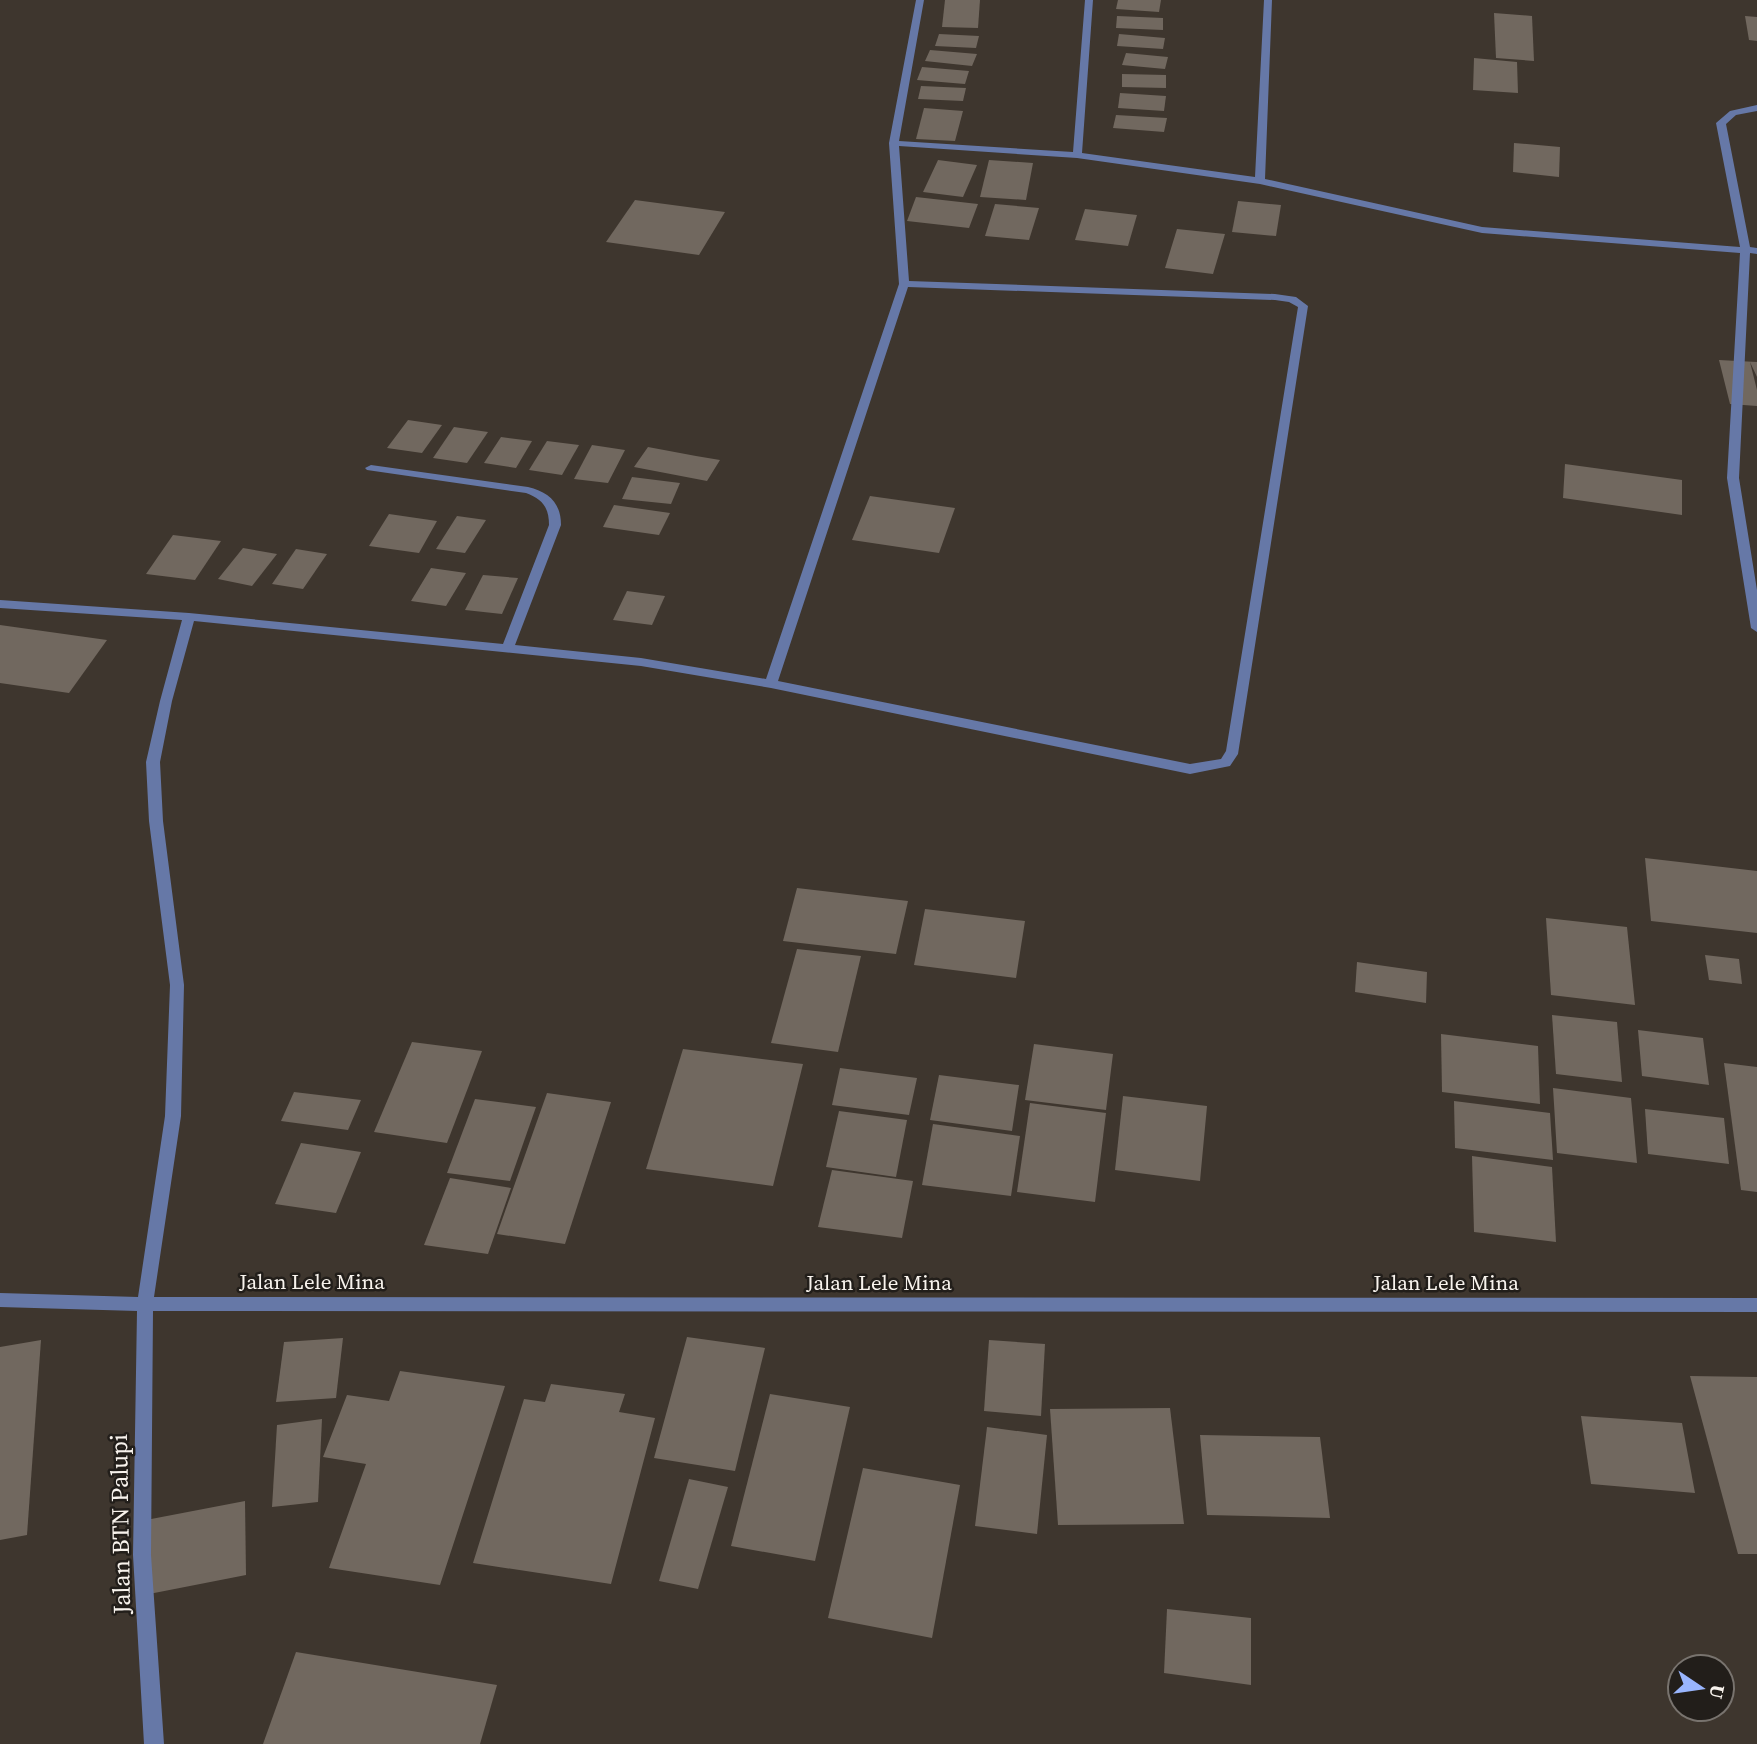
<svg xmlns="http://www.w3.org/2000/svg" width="1757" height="1744" font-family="'Source Serif 4',serif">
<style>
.building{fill:#71685f}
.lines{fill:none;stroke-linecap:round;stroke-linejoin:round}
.minor{fill:#6678a7;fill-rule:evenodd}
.labels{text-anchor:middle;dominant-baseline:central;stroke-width:5;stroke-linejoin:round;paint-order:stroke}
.street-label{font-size:21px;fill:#f8f3ed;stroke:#221e1a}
.near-street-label{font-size:24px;fill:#f8f3ed;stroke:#221e1a}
</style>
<rect width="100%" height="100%" fill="#3e362e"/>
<!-- building -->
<g class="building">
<polygon points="945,0 980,0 978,28 942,27"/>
<polygon points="1118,0 1161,0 1159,12 1116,9"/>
<polygon points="1494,13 1532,16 1534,61 1496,58"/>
<polygon points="1117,16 1163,18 1163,30 1116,28"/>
<polygon points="1745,16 1757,17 1757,41 1749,40"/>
<polygon points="939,34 979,36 976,48 935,46"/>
<polygon points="1119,34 1165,38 1163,49 1117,46"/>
<polygon points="930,50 977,54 972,66 925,61"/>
<polygon points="1126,53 1168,57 1165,69 1122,65"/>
<polygon points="1474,58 1517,62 1518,93 1473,90"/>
<polygon points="922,67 969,71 965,84 917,80"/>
<polygon points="1122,74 1166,75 1166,88 1122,87"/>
<polygon points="921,86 966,88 963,101 918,99"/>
<polygon points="1120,93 1166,96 1164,111 1118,108"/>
<polygon points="924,108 963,111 955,141 916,139"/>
<polygon points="1116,115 1167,118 1164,132 1113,128"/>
<polygon points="1514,143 1560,147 1559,177 1513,172"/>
<polygon points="938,160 977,165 963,197 923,192"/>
<polygon points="989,160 1033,163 1026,200 980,197"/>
<polygon points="916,197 978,204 969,228 907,221"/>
<polygon points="635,200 725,212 699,255 606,242"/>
<polygon points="1238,201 1281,205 1276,236 1232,232"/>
<polygon points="995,204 1039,208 1029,240 985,236"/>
<polygon points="1085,209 1137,215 1128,246 1075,240"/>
<polygon points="1177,229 1225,234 1213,274 1165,268"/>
<polygon points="1719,360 1757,362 1757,377 1750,362 1757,390 1757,406 1730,404"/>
<polygon points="408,420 442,425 422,453 387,448"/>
<polygon points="454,427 488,432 467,463 433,458"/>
<polygon points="501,437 532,441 516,468 484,463"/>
<polygon points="547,441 579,445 562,475 529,470"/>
<polygon points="592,445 625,450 608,483 574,479"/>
<polygon points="648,447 696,456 720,460 707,481 634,467"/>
<polygon points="1565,464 1682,480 1682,515 1563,498"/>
<polygon points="632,477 680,483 671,504 622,499"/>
<polygon points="870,496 955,508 939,553 852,540"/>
<polygon points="614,505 670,513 659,535 603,527"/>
<polygon points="389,514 437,521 419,553 369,546"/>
<polygon points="457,516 486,520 465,553 436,549"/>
<polygon points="173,535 221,541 195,580 146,574"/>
<polygon points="243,548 277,554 252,586 218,579"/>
<polygon points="296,549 327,554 303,589 272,584"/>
<polygon points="431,568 466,573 446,606 411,601"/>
<polygon points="483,575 518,578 502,614 465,610"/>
<polygon points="627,591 665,596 652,625 613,620"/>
<polygon points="0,625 107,640 69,693 0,683"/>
<polygon points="1645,858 1757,871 1757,933 1651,921"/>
<polygon points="797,888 908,901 896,954 783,941"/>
<polygon points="925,909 1025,921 1016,978 914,965"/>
<polygon points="1546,918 1627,927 1635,1005 1551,995"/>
<polygon points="797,949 861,956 838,1052 771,1043"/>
<polygon points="1705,955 1739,959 1742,984 1709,980"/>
<polygon points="1357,962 1427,972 1426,1003 1355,992"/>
<polygon points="1552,1015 1617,1022 1622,1082 1556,1074"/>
<polygon points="1638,1030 1703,1038 1709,1085 1642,1076"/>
<polygon points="1441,1034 1538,1046 1540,1104 1442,1092"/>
<polygon points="412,1042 482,1051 447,1143 374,1132"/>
<polygon points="1034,1044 1113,1054 1106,1110 1025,1100"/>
<polygon points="683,1049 803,1064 773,1186 646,1169"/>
<polygon points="1724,1063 1757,1067 1757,1192 1741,1190"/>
<polygon points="840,1068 917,1078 909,1115 832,1105"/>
<polygon points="939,1075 1019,1085 1012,1131 930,1120"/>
<polygon points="1553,1088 1631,1098 1637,1163 1557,1153"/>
<polygon points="294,1092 361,1100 348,1130 281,1121"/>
<polygon points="547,1093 611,1102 565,1244 497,1234"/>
<polygon points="1123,1096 1207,1106 1200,1181 1115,1170"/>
<polygon points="475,1099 536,1107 510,1181 447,1173"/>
<polygon points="1454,1101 1550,1113 1553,1160 1455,1148"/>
<polygon points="1030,1103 1106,1113 1095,1202 1017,1192"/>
<polygon points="1645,1109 1724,1118 1729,1164 1648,1154"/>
<polygon points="839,1111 907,1120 896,1177 826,1167"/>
<polygon points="933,1124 1020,1136 1011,1196 922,1185"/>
<polygon points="301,1143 361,1152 336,1213 275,1204"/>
<polygon points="1472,1156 1552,1167 1556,1242 1474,1232"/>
<polygon points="832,1170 913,1181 902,1238 818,1227"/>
<polygon points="450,1178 511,1188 488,1254 424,1245"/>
<polygon points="687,1337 765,1348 735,1471 654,1458"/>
<polygon points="343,1338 336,1398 276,1402 284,1342"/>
<polygon points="41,1340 27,1535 0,1540 0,1347"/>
<polygon points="989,1340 1045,1344 1041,1416 984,1411"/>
<polygon points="400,1371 505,1386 440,1585 329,1568 366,1464 323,1457 347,1395 389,1401"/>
<polygon points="1690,1376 1757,1377 1757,1554 1738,1554"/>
<polygon points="551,1384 625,1394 619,1412 655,1418 611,1584 473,1563 524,1399 545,1402"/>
<polygon points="770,1394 850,1407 815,1561 731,1546"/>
<polygon points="1170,1408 1184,1524 1058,1525 1050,1409"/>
<polygon points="1581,1416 1682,1423 1695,1493 1591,1484"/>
<polygon points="322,1419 318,1502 272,1507 277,1425"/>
<polygon points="987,1427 1047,1435 1037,1534 975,1526"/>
<polygon points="1200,1435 1320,1437 1330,1518 1207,1515"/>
<polygon points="863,1468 960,1485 932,1638 828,1618"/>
<polygon points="689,1479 728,1487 698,1589 659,1581"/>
<polygon points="245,1501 246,1575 144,1595 146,1520"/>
<polygon points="1167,1609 1251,1618 1251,1685 1164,1673"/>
<polygon points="296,1652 497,1685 480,1744 263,1744"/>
</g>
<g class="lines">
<!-- minor -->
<path class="minor" d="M916,0H924L899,141L1073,152L1085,0H1093L1082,153L1255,177L1264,0H1272L1265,179L1482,227L1740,247L1716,123L1730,111L1757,105V111L1736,115L1726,124L1750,247L1757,248V254L1750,253L1739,478L1757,590V632L1751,628L1727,478L1740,253L1482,233L1260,184L1077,158L899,146L909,281L1275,294L1296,297L1308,306L1238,754L1230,766L1190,774L771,688L641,666L194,621L172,701L160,762L163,821L184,985L181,1116L154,1297L1757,1298V1312L153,1311L151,1555L164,1744H144L133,1555L137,1311L0,1307V1293L138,1297L165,1116L170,985L149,821L146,762L160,701L182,620L0,608V600L189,613L503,644L549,525C549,507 542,499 526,493L367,470L365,468L371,465L528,487C549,492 561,503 561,525L515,645L641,658L766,679L899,284L889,143ZM908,287L1275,300L1289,302L1298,307L1226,751L1221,759L1190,764L778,681Z"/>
</g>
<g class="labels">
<!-- street labels -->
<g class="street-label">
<text x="312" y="1281">Jalan Lele Mina</text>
<text x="879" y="1282">Jalan Lele Mina</text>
<text x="1446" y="1282">Jalan Lele Mina</text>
</g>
<!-- near-street labels -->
<g class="near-street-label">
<text transform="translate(120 1524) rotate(-91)">Jalan BTN Palupi</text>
</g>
</g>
<!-- north arrow -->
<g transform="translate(1701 1688) rotate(103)"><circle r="33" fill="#221e1a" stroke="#78736e" stroke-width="2"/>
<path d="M0-5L12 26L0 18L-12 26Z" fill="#99b5fd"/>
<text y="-10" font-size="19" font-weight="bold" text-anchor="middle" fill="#f8f3ed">U</text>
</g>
</svg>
